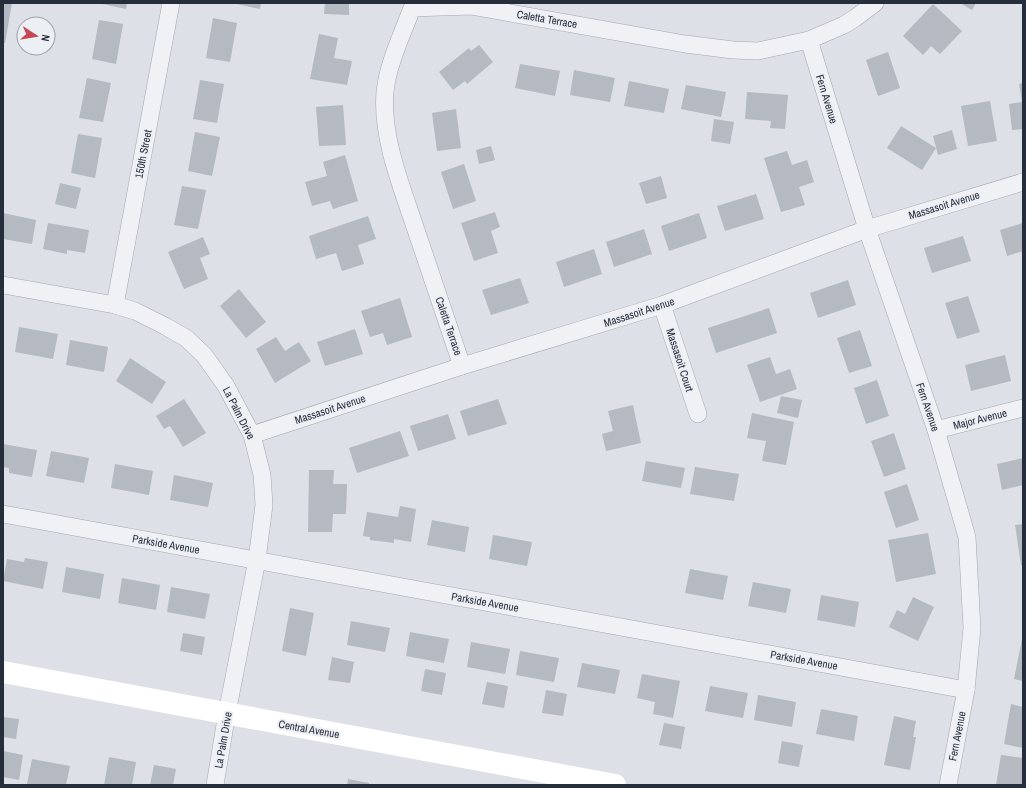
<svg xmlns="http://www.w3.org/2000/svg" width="1026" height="788" font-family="'Archivo Narrow',sans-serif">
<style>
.building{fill:#b4b9c2}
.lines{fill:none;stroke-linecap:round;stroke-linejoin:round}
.street-casing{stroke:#a3a7af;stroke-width:18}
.street{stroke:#eff1f4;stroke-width:17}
.secondary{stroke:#fff;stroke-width:22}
.labels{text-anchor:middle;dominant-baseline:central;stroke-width:4;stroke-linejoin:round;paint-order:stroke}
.street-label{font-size:11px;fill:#272e3b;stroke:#eceff4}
</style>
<rect width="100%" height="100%" fill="#dde0e6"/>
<!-- building -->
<g class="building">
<polygon points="3,3 12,3 5,43 3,43"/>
<polygon points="102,3 127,3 126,9 102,4"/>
<polygon points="232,3 261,3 260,9"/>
<polygon points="325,3 349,3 349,15 324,14"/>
<polygon points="960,3 976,3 972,10"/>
<polygon points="933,4 962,31 940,54 931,46 923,55 903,36"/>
<polygon points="213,18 237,23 230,62 206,58"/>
<polygon points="99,20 123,24 116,64 92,59"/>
<polygon points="319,34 338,38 334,58 352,61 347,85 310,79"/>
<polygon points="479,45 493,62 467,84 465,81 453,90 439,72 469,48 471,51"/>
<polygon points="888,52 900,88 878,96 866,60"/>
<polygon points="520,64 560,71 555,96 515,88"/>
<polygon points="574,70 615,78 610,102 570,95"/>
<polygon points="87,78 111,83 103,122 79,118"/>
<polygon points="200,80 224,84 217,123 193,119"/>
<polygon points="629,81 669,89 664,113 624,106"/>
<polygon points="1023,83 1023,129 1012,130 1009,104 1022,102 1019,84"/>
<polygon points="686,85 726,92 721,117 681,109"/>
<polygon points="747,92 788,95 785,129 770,128 771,121 745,119"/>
<polygon points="990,101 997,141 968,146 961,106"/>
<polygon points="343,105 346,145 319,146 316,107"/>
<polygon points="456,109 461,148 437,151 432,113"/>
<polygon points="714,119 734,122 730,144 711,141"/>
<polygon points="901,126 936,148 922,170 887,148"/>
<polygon points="952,130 957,149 938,155 933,136"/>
<polygon points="195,132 220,137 212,176 188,171"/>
<polygon points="78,134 102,138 95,178 71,173"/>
<polygon points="491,146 495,160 479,164 476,150"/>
<polygon points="787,151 792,165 807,160 814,182 799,187 805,205 781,212 764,158"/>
<polygon points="345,155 358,201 333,209 330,201 312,206 305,182 327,176 323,162"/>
<polygon points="464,164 476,201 453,209 441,172"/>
<polygon points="661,176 667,198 646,204 639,183"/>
<polygon points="60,183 81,188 76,209 55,204"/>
<polygon points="182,186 206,190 198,229 174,225"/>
<polygon points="756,194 764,219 725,231 717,206"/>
<polygon points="495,212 500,227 491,231 498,253 474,261 461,223"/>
<polygon points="3,213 36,220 32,244 3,239"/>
<polygon points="699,213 707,238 669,251 661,226"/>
<polygon points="368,216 376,239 358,245 364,264 342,271 336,253 316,259 309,236"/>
<polygon points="48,223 89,230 85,253 67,250 67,254 43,249"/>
<polygon points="1023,223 1023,251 1007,256 1000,230"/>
<polygon points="644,229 652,254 614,267 606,242"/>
<polygon points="963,236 971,261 932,273 924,248"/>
<polygon points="203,237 210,254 200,258 208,279 184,289 168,252"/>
<polygon points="594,249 602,274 564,287 556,262"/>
<polygon points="520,278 529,303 491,315 482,290"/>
<polygon points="848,280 856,305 818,318 810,293"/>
<polygon points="239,289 266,322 246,338 220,306"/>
<polygon points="968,296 980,332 957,339 945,303"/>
<polygon points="400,298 412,337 387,345 383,333 370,337 361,311"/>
<polygon points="769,308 777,333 716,353 708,328"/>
<polygon points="19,327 58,334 53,359 15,352"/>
<polygon points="355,329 363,354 325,366 317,342"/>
<polygon points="860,330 872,366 849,373 837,338"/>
<polygon points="276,337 285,351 299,342 311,361 275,383 256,349"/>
<polygon points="70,340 108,347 104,372 66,365"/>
<polygon points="1005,355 1011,381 971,391 965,365"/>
<polygon points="770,357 776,374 790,369 797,389 760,402 747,365"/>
<polygon points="130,358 166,382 152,404 116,381"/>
<polygon points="877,380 889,416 866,424 854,388"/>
<polygon points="781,396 802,400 798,418 777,413"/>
<polygon points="184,399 206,433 183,447 170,426 164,429 156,416"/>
<polygon points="498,399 507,424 468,436 460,411"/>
<polygon points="633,405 641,443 606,451 602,434 613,431 608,411"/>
<polygon points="752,413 794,422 786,465 762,461 766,441 747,438"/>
<polygon points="448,414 456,439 418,451 410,426"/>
<polygon points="400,431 409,456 357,473 349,448"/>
<polygon points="894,433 906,469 884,477 871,441"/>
<polygon points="3,444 37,450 32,477 9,473 9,468 3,467"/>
<polygon points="51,451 89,458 84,483 46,476"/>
<polygon points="1023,458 1023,485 1002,490 997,464"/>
<polygon points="646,461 685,468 681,488 642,481"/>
<polygon points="115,464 153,471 149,495 111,488"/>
<polygon points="695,467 739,474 734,501 690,494"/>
<polygon points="309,470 334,470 333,484 347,484 346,514 333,514 332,532 308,532"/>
<polygon points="174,475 213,483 208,507 170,500"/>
<polygon points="907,484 919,520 896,528 884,492"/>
<polygon points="400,506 416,509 411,542 394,539 394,543 370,540 370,537 363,536 367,512 398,517"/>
<polygon points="432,520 469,527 465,552 427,545"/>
<polygon points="1023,524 1023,565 1021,565 1015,525"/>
<polygon points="928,533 936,574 896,582 888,540"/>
<polygon points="493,535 532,542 527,566 489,559"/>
<polygon points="25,558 48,562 43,589 3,581 7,559 24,562"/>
<polygon points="66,567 104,574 100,599 62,592"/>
<polygon points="690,569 728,576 723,600 685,593"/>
<polygon points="122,578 160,585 156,610 118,603"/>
<polygon points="753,582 791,589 786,613 748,606"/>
<polygon points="171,587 210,594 205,619 167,612"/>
<polygon points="821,595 859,602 855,627 817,620"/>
<polygon points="913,597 934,607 918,641 889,627 897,610 905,614"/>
<polygon points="290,608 314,613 306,656 282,651"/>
<polygon points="351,621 390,628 385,652 347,645"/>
<polygon points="410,632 449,639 444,663 406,656"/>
<polygon points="183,633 205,637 202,655 180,651"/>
<polygon points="1022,639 1023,640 1023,681 1014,679"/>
<polygon points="471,642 510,649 505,674 467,667"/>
<polygon points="520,651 559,658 554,682 516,675"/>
<polygon points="332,657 354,662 350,683 328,680"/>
<polygon points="582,663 620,670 615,694 577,687"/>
<polygon points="425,669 446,673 442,695 421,691"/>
<polygon points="642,674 680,681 673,718 653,714 655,702 637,698"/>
<polygon points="487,682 508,686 504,708 482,704"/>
<polygon points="710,686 748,693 743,718 705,711"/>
<polygon points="546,690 567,694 563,716 542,713"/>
<polygon points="758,695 796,702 792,727 754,720"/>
<polygon points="1011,704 1023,707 1023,748 1004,744"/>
<polygon points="821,709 858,716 854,741 816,734"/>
<polygon points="894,716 916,721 913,737 916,737 910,770 884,765"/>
<polygon points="3,717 19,719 16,739 3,737"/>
<polygon points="664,723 685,727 681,749 659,745"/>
<polygon points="782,741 803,745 799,767 778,763"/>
<polygon points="3,751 23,755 19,780 3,777"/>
<polygon points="1001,755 1023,758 1023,785 996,785"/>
<polygon points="109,757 136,762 132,785 104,785"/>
<polygon points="32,759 70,766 66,785 34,785 27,784"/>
<polygon points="154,765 176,769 173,785 150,785"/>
<polygon points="348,779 369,783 369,785 347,785"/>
</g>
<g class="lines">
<defs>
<g id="street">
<polyline points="809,40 867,229 936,430 967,537 972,628 966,690 948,785"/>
<polyline points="3,285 115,305 135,311 165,326 186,338 204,355 226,386 252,435 262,475 264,505 257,560 227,713 215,785"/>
<polyline points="115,305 171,3"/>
<polyline points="662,305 698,414"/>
<path d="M462,366C447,322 432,278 417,233C403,190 381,139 385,92C388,63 402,35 412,8L471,6L685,44L733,50L758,51L809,40L844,25L855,18L875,3"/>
<polyline points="936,430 1023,408"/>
<polyline points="252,435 462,366 662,305 867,229 1023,182"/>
<polyline points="3,514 966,690"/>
</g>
</defs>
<!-- street casing -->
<use href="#street" class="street-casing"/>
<!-- street -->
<use href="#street" class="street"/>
<!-- secondary -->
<polyline class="secondary" points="3,672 615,785"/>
</g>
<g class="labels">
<!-- street labels -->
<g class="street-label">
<text transform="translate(547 19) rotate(10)">Caletta Terrace</text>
<text transform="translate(827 99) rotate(73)">Fern Avenue</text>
<text transform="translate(143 154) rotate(-79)">150th Street</text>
<text transform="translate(944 205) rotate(-17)">Massasoit Avenue</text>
<text transform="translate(639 312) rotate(-18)">Massasoit Avenue</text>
<text transform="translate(449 326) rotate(71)">Caletta Terrace</text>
<text transform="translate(680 360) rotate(72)">Massasoit Court</text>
<text transform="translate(928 407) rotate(71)">Fern Avenue</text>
<text transform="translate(330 409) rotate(-18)">Massasoit Avenue</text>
<text transform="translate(239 413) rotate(63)">La Palm Drive</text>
<text transform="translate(980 419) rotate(-14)">Major Avenue</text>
<text transform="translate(166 544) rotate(10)">Parkside Avenue</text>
<text transform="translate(485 602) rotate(10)">Parkside Avenue</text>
<text transform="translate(804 660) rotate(10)">Parkside Avenue</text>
<text transform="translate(309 729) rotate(10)">Central Avenue</text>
<text transform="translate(957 736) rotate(-79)">Fern Avenue</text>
<text transform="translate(223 740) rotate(-80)">La Palm Drive</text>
</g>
</g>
<!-- border -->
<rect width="1026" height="788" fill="none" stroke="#272e3b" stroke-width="8"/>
<!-- north arrow -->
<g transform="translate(36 36) rotate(102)"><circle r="19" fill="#eceff4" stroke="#9da2aa"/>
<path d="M0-3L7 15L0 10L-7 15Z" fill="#c64754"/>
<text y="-6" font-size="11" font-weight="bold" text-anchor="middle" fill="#272e3b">N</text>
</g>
</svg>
